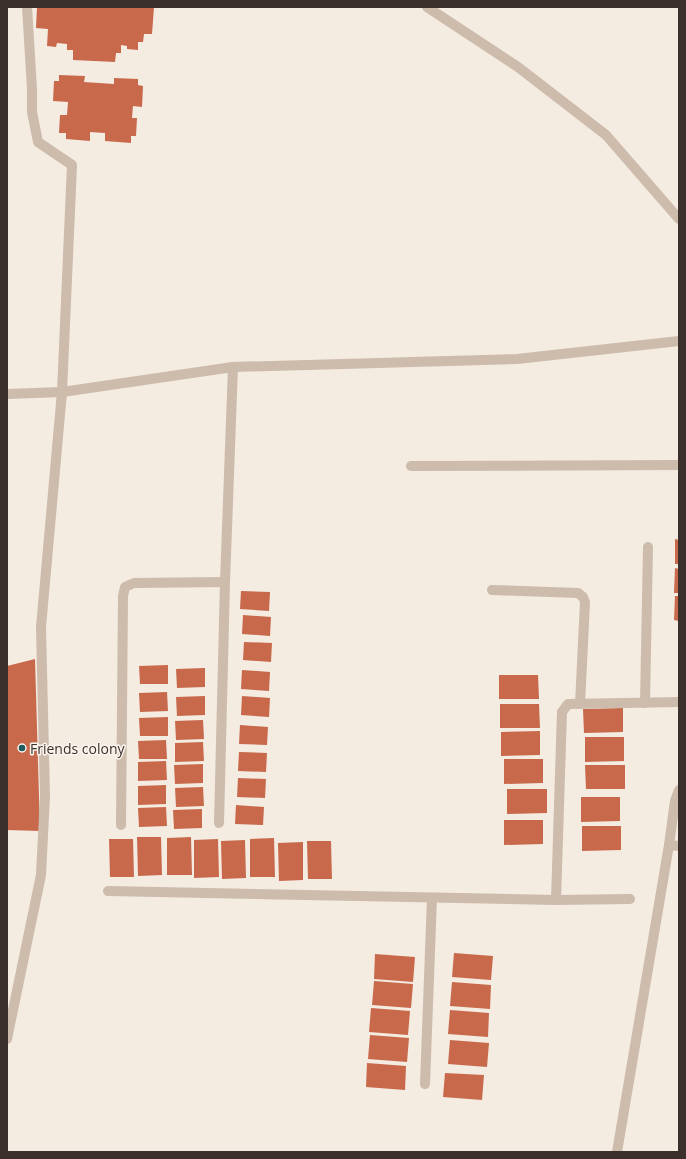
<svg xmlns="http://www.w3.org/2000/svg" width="686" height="1159" font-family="'Open Sans',sans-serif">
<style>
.building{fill:#c8694b}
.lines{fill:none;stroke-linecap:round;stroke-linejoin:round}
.minor{stroke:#cdbbac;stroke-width:10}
.poi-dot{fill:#1f5a5e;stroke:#fbf5ee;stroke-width:1.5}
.labels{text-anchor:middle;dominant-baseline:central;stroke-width:3;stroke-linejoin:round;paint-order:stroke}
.poi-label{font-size:14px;fill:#3b302b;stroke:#fbf5ee;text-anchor:start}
</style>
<rect width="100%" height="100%" fill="#f4ebe1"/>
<!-- building -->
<g class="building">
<polygon points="37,7 154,7 152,34 144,34 143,42 138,42 138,50 127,49 127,46 121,45 121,53 116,53 115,62 73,60 73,50 67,50 67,44 57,43 56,47 47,46 48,29 36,28"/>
<polygon points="59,75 85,76 84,82 114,84 114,78 138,79 138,85 143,86 142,107 133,106 132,118 137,118 136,136 131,136 131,143 105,141 105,133 90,132 90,141 66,139 66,133 59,133 60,115 67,115 68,102 53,101 54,81 59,81"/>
<polygon points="675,539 679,540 679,564 675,564"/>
<polygon points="675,568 679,569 679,593 674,593"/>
<polygon points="241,591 270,592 269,611 240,609"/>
<polygon points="675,596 679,596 679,621 674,620"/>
<polygon points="243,615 271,617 270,636 242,634"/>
<polygon points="244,642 272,643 271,662 243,660"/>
<polygon points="35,659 40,831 7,830 7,666"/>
<polygon points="168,665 168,684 140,684 139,666"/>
<polygon points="205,668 205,687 177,688 176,669"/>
<polygon points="242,670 270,672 269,691 241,689"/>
<polygon points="499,675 538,675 539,699 499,699"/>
<polygon points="167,692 168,711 140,712 139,693"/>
<polygon points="205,696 205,715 177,716 176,697"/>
<polygon points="242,696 270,698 269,717 241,715"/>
<polygon points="500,704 539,704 540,728 500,728"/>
<polygon points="623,708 623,732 584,733 583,709"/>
<polygon points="168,717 168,736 140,736 139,718"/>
<polygon points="203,720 204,739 176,740 175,721"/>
<polygon points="240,725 268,727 267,745 239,744"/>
<polygon points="540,731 540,755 501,756 501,732"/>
<polygon points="585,737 624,737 624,761 585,762"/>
<polygon points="166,740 167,759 139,759 138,741"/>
<polygon points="203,742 204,761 175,762 175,743"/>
<polygon points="239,752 267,753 266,772 238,771"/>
<polygon points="504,759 543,759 543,783 504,784"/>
<polygon points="166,761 167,780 138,781 138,762"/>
<polygon points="203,764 203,783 175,784 174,765"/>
<polygon points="585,765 625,765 625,789 586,789"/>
<polygon points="238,778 266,779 265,798 237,797"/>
<polygon points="166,785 166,804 138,805 138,786"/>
<polygon points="203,787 204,806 176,807 175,788"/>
<polygon points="507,789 547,789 547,813 507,814"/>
<polygon points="581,797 620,797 620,821 581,822"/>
<polygon points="236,805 264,807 263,825 235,824"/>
<polygon points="166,807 167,826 139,827 138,808"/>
<polygon points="202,809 202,828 174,829 173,810"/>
<polygon points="504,820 543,820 543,844 504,845"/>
<polygon points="582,826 621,826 621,850 582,851"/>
<polygon points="137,837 161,837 162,875 138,876"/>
<polygon points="191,837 192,875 167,875 167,838"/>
<polygon points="274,838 275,877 250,877 250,839"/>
<polygon points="109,839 133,839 134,877 110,877"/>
<polygon points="218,839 219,877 194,878 194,840"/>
<polygon points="245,840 246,878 222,879 221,841"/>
<polygon points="307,841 331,841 332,879 308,879"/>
<polygon points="303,842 303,880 279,881 278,843"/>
<polygon points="454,953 493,956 491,980 452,977"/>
<polygon points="375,954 415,957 413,982 374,979"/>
<polygon points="374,981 413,984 411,1008 372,1005"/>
<polygon points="452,982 491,985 490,1009 450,1006"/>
<polygon points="371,1008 410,1011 408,1035 369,1032"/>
<polygon points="450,1010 489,1013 488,1037 448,1034"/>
<polygon points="370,1035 409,1038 407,1062 368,1059"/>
<polygon points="450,1040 489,1043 487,1067 448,1064"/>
<polygon points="367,1063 406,1066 405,1090 366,1087"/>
<polygon points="445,1073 484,1075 482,1100 443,1097"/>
</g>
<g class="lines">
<!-- minor -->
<g class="minor">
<polyline points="427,7 518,67 606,135 679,219"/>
<polyline points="7,394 62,392 233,367 517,359 679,341"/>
<polyline points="411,466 679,465"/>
<polyline points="492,590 578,593 583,597 585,602 580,704"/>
<polyline points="645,703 648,547"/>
<polyline points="219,823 225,582 233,367"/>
<polyline points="121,825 123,596 125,587 134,583 225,582"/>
<polyline points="669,845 679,846"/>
<polyline points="108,891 556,900 630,899"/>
<polyline points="556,900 562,712 568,704 679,702"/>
<polyline points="7,1039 41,875 45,796 41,627 62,392 72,165 38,142 32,112 32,89 27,7"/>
<polyline points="425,1084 432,898"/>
<polyline points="617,1152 669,845 675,801 679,790"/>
</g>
</g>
<!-- markers -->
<circle class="poi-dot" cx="22" cy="748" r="4"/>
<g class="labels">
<!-- poi labels -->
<g class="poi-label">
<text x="30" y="748">Friends colony</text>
</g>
</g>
<!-- border -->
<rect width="686" height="1159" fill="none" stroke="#3b302b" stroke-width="16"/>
</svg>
